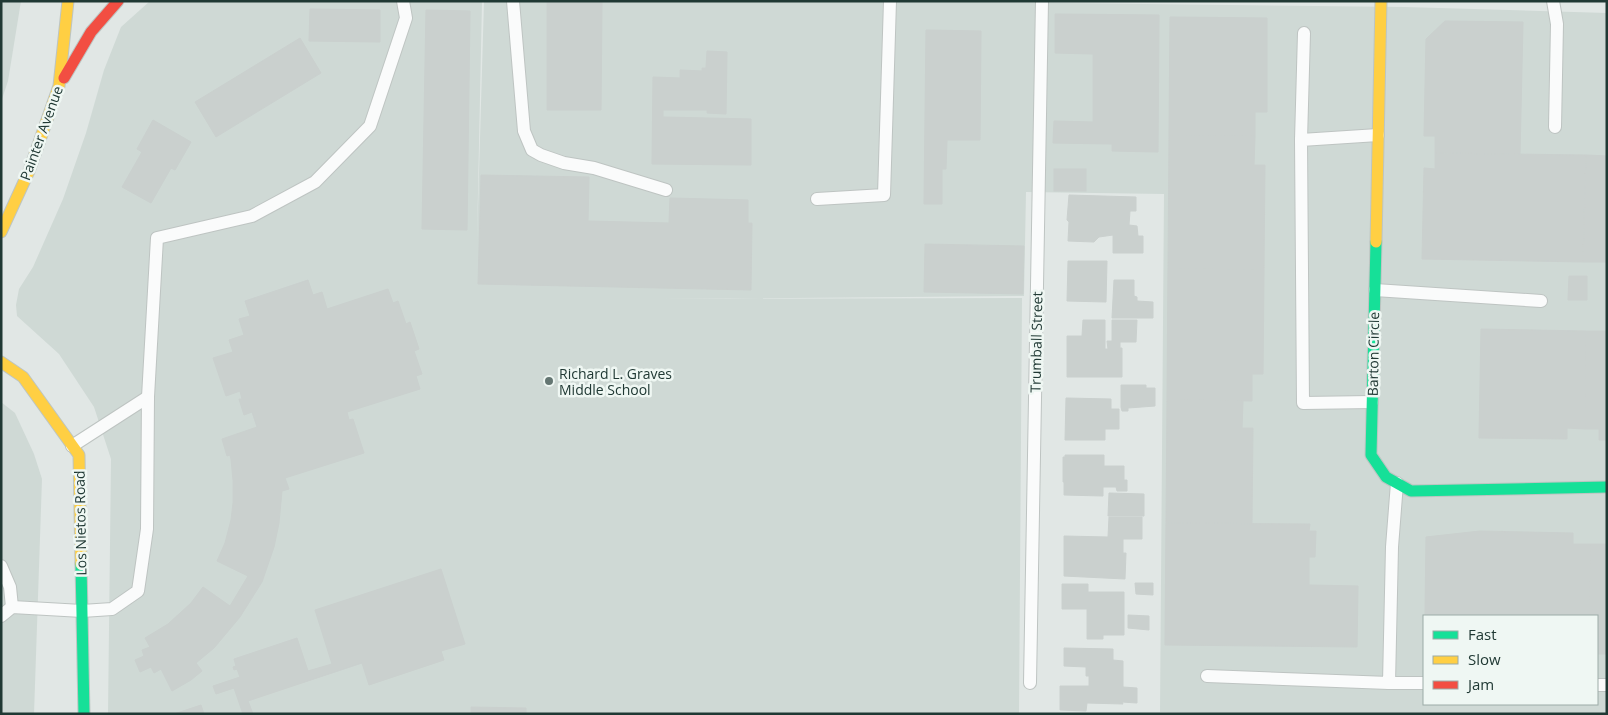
<svg xmlns="http://www.w3.org/2000/svg" width="1608" height="715" font-family="'Open Sans',sans-serif">
<style>
.built{fill:#cfd9d5;fill-rule:evenodd}
.building{fill:#cad0ce;stroke:#cad0ce}
.lines{fill:none;stroke-linecap:round;stroke-linejoin:round}
.lane-casing{stroke:#bec4c2;stroke-width:14}
.fast-casing{stroke:#bdc5c2;stroke-width:13}
.slow-casing{stroke:#bdc5c2;stroke-width:13}
.jam-casing{stroke:#bdc5c2;stroke-width:13}
.lane{stroke:#fafbfb;stroke-width:12}
.fast{stroke:#16e098;stroke-width:11}
.slow{stroke:#ffcf43;stroke-width:11}
.jam{stroke:#f24e42;stroke-width:11}
.poi-dot{fill:#647672;stroke:#eff7f3;stroke-width:2}
.labels{text-anchor:middle;dominant-baseline:central;stroke-width:5;stroke-linejoin:round;paint-order:stroke}
.street-label{font-size:14px;fill:#203934;stroke:#eff7f3}
.poi-label{font-size:14px;fill:#203934;stroke:#eff7f3;text-anchor:start}
</style>
<rect width="100%" height="100%" fill="#e1e7e5"/>
<!-- built -->
<g class="built">
<polygon points="1,1 21,1 8,81 1,102"/>
<path d="M150,1H482L477,241L484,1H889L1404,7L1607,13V714H1270L1160,712L1164,194L1026,192L1024,296L658,299L1022,298L1019,714H108L111,459L94,407L59,354L17,316L16,305L19,289L33,267L63,199L86,133L104,70L121,27ZM1424,616H1597V704H1424Z"/>
<polygon points="1,402 15,413 34,454 42,479 34,714 1,714"/>
</g>
<!-- building -->
<g class="building">
<polygon points="547,1 602,1 601,110 547,110"/>
<polygon points="310,9 380,10 380,42 309,41"/>
<polygon points="426,10 470,11 467,230 422,229"/>
<polygon points="1055,14 1159,15 1158,152 1112,151 1112,144 1053,143 1054,121 1093,122 1093,54 1055,53"/>
<polygon points="1170,17 1267,18 1267,112 1255,112 1255,136 1169,135"/>
<polygon points="1445,21 1523,22 1520,154 1435,153 1435,136 1424,136 1426,39"/>
<polygon points="926,30 981,31 980,140 947,140 946,169 942,169 942,204 924,204"/>
<polygon points="300,38 321,73 216,137 195,102"/>
<polygon points="707,51 727,52 726,114 707,113 707,110 663,110 663,117 751,119 751,165 652,164 653,77 680,78 680,70 702,71 702,68 706,68"/>
<polygon points="153,120 191,142 175,170 171,168 151,203 122,187 142,152 137,149"/>
<polygon points="1169,135 1255,136 1254,165 1265,165 1264,270 1168,268"/>
<polygon points="1435,153 1586,155 1583,262 1422,259 1424,168 1435,169"/>
<polygon points="1586,155 1607,156 1607,262 1583,262"/>
<rect x="1054" y="169" width="32" height="22"/>
<polygon points="481,175 589,177 588,221 669,223 670,198 748,200 748,223 752,223 751,290 478,284"/>
<polygon points="1069,195 1136,197 1136,211 1130,211 1129,225 1137,226 1138,236 1143,236 1143,253 1113,253 1113,235 1099,237 1094,242 1068,241 1069,222 1067,220"/>
<polygon points="925,244 1024,246 1023,294 924,292"/>
<polygon points="1068,261 1107,261 1106,302 1067,301"/>
<polygon points="1168,268 1264,270 1263,374 1252,374 1252,401 1167,399"/>
<polygon points="1569,276 1587,276 1587,300 1568,300"/>
<polygon points="308,280 313,295 322,292 327,309 388,289 393,303 398,301 406,324 410,322 419,349 414,351 422,374 416,376 420,389 347,412 349,420 353,419 364,453 285,478 289,489 282,491 279,523 274,547 262,582 240,617 214,648 196,663 202,671 191,680 172,691 161,669 154,673 151,667 140,672 135,660 144,656 142,650 150,647 145,638 168,624 191,603 203,587 230,606 248,576 217,561 225,543 231,520 233,503 233,480 231,459 230,455 227,456 222,439 257,427 252,412 244,415 239,399 242,399 240,391 226,396 213,358 233,352 229,340 244,335 239,319 250,316 245,301"/>
<polygon points="1114,280 1134,280 1134,296 1137,297 1137,301 1153,302 1153,318 1112,318"/>
<polygon points="1083,320 1105,320 1105,349 1108,349 1107,341 1112,341 1112,320 1137,320 1136,342 1120,342 1120,348 1122,348 1122,377 1067,377 1067,336 1082,336"/>
<polygon points="1481,329 1586,331 1585,429 1567,428 1567,439 1479,438"/>
<polygon points="1586,331 1607,331 1607,440 1599,440 1599,429 1585,429"/>
<polygon points="1121,385 1146,385 1146,388 1155,388 1155,406 1128,408 1128,411 1122,411 1121,407"/>
<polygon points="1066,398 1111,399 1111,409 1119,409 1119,429 1105,429 1105,440 1065,440"/>
<polygon points="1167,399 1243,401 1242,428 1253,428 1252,524 1166,523"/>
<polygon points="1065,455 1104,455 1104,466 1124,466 1124,480 1127,480 1127,491 1117,491 1116,487 1103,487 1103,496 1064,495 1064,482 1063,482 1063,457 1065,457"/>
<polygon points="1109,493 1144,494 1144,516 1108,516"/>
<polygon points="1109,517 1142,517 1142,539 1123,539 1123,553 1126,553 1125,579 1064,576 1064,536 1108,537"/>
<polygon points="1166,523 1310,524 1309,531 1316,531 1315,557 1309,557 1309,585 1358,586 1357,647 1165,645"/>
<polygon points="1480,531 1573,533 1573,544 1591,544 1589,616 1425,616 1426,537"/>
<polygon points="1591,544 1607,544 1607,654 1597,654 1597,616 1589,616"/>
<polygon points="441,569 465,644 441,651 444,660 369,685 362,663 248,701 253,714 243,714 234,688 216,694 213,686 240,677 237,669 234,670 233,667 236,666 234,659 297,638 308,671 332,664 315,610"/>
<polygon points="1135,583 1153,583 1153,595 1136,594"/>
<polygon points="1062,584 1088,584 1088,592 1124,592 1124,635 1103,635 1103,639 1087,639 1087,609 1062,609"/>
<polygon points="1128,615 1149,616 1149,630 1128,628"/>
<polygon points="1064,648 1113,649 1113,660 1123,661 1123,687 1137,688 1137,703 1122,702 1123,704 1087,703 1086,711 1060,710 1060,686 1089,686 1089,676 1086,676 1086,667 1064,666"/>
<polygon points="201,705 204,714 174,714"/>
<polygon points="471,707 526,708 526,714 471,714"/>
</g>
<g class="lines">
<defs>
<g id="lane">
<polyline points="513,1 524,131 532,150 541,155 564,163 594,168 666,190"/>
<polyline points="1553,1 1557,24 1555,127"/>
<polyline points="1301,140 1304,33"/>
<polyline points="817,199 884,195 890,1"/>
<polyline points="1375,290 1541,301"/>
<polyline points="148,397 157,238 252,216 315,182 370,126 406,18 403,1"/>
<polyline points="1372,402 1303,403 1301,140 1378,135"/>
<polyline points="1,566 10,587 12,607"/>
<polyline points="1,616 12,607 82,611 112,609 138,591 147,529 148,397 72,446"/>
<polyline points="1207,676 1389,683 1392,547 1397,483"/>
<polyline points="1030,683 1042,1"/>
<polyline points="1389,683 1424,683"/>
<polyline points="1597,685 1607,685"/>
</g>
<g id="fast">
<polyline points="1376,242 1371,455 1386,477 1411,491 1607,487"/>
<polyline points="81,564 84,714"/>
</g>
<g id="slow">
<polyline points="1,232 29,171 59,86 68,1"/>
<polyline points="1376,242 1381,1"/>
<polyline points="1,362 23,377 79,455 81,564"/>
</g>
<polyline id="jam" points="64,78 91,32 118,1"/>
</defs>
<!-- lane casing -->
<use href="#lane" class="lane-casing"/>
<!-- fast casing -->
<use href="#fast" class="fast-casing"/>
<!-- slow casing -->
<use href="#slow" class="slow-casing"/>
<!-- jam casing -->
<use href="#jam" class="jam-casing"/>
<!-- lane -->
<use href="#lane" class="lane"/>
<!-- fast -->
<use href="#fast" class="fast"/>
<!-- slow -->
<use href="#slow" class="slow"/>
<!-- jam -->
<use href="#jam" class="jam"/>
</g>
<!-- markers -->
<circle class="poi-dot" cx="549" cy="381" r="5"/>
<g class="labels">
<!-- street labels -->
<g class="street-label">
<text transform="translate(41 133) rotate(-70)">Painter Avenue</text>
<text transform="translate(1036 342) rotate(-89)">Trumball Street</text>
<text transform="translate(1373 354) rotate(-89)">Barton Circle</text>
<text transform="translate(80 523) rotate(-91)">Los Nietos Road</text>
</g>
<!-- poi labels -->
<g class="poi-label">
<text x="559" y="373">Richard L. Graves<tspan x="559" dy="16">Middle School</tspan></text>
</g>
</g>
<!-- border -->
<rect width="1608" height="715" fill="none" stroke="#203934" stroke-width="5"/>
<!-- legend -->
<rect x="1423" y="615" width="175" height="90" fill="#eff7f3" stroke="#9caba7"/>
<rect x="1433" y="631" width="25" height="8" fill="#16e098" stroke="#9caba7"/>
<text x="1468" y="640" font-size="15" fill="#203934">Fast</text>
<rect x="1433" y="656" width="25" height="8" fill="#ffcf43" stroke="#9caba7"/>
<text x="1468" y="665" font-size="15" fill="#203934">Slow</text>
<rect x="1433" y="681" width="25" height="8" fill="#f24e42" stroke="#9caba7"/>
<text x="1468" y="690" font-size="15" fill="#203934">Jam</text>
</svg>
